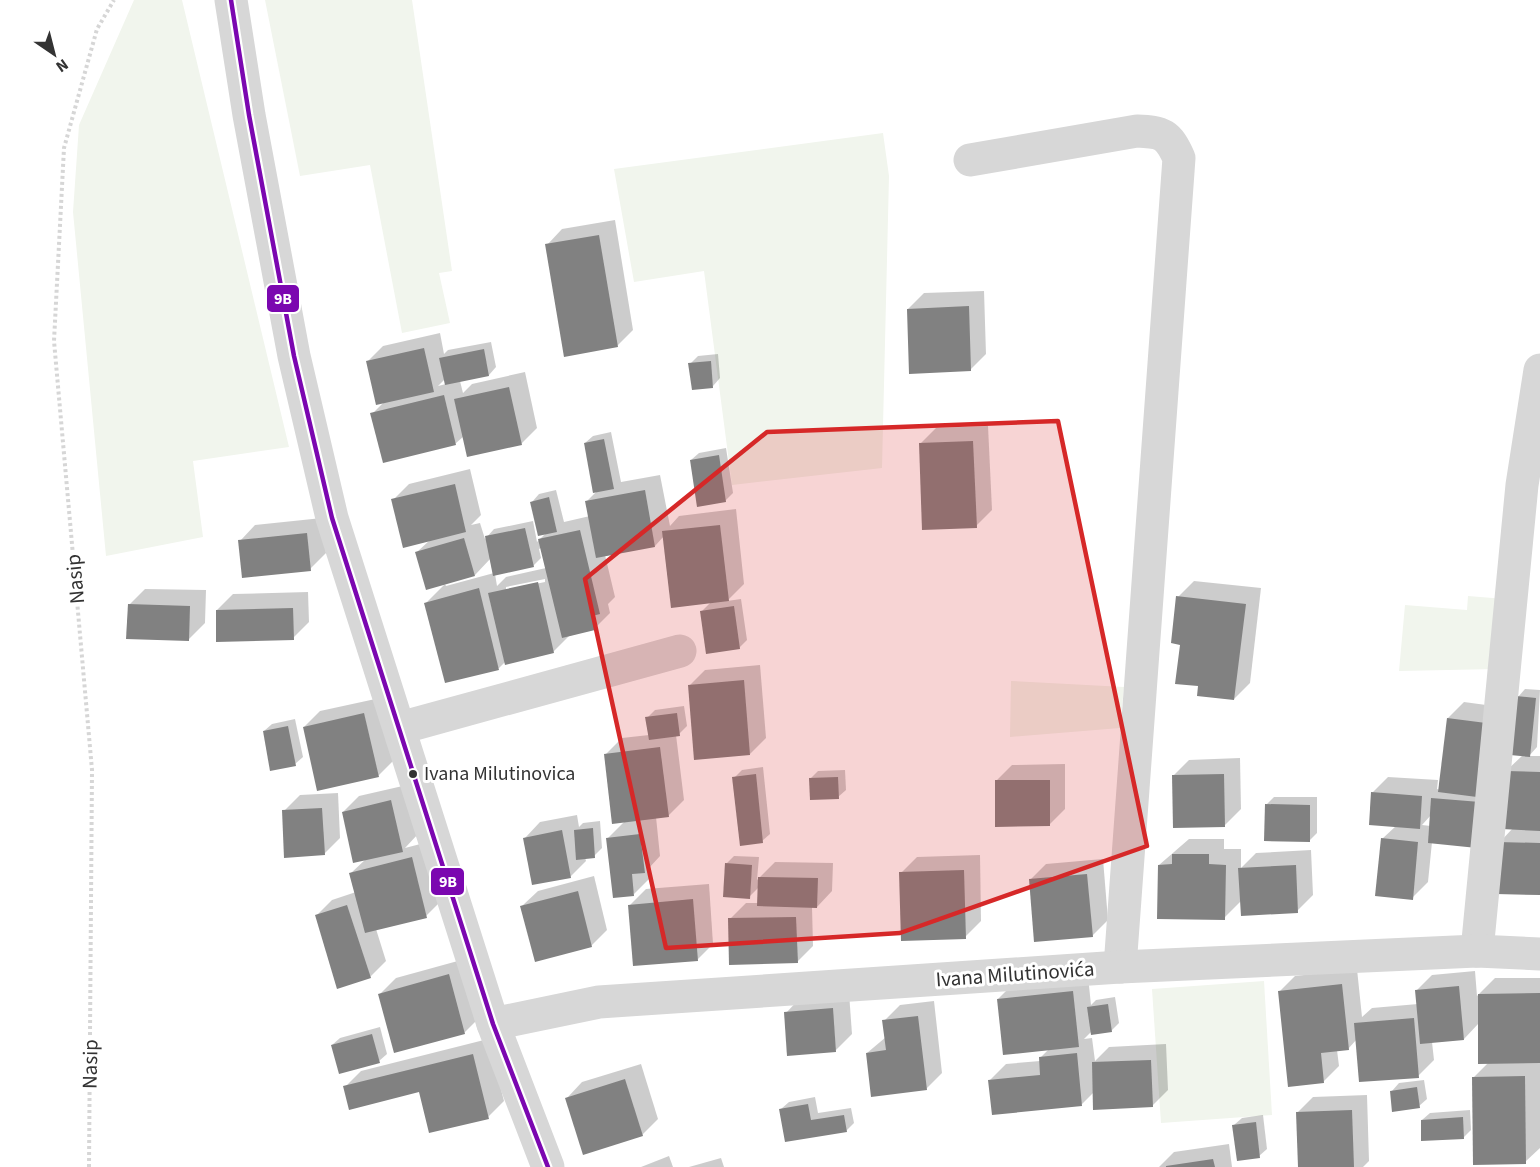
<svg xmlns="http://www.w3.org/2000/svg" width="1540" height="1167" font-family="'Source Sans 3',sans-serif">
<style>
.green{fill:#f1f5ed}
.shadow{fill:#0003;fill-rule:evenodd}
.building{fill:#818181}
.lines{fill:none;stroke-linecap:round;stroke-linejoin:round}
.path{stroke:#d6d6d6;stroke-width:4;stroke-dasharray:3 3;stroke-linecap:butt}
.minor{stroke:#d7d7d7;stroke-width:33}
.bus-1-casing{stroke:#fff;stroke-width:9}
.bus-1{stroke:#7b07b0;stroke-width:4.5}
.marked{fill:#d62828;fill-opacity:0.2;stroke:#d62828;stroke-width:4.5;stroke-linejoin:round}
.bus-dot{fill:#333;stroke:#fff;stroke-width:2}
.labels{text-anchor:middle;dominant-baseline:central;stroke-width:6;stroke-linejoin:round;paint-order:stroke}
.bus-label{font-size:20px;fill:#333;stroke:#fff;text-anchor:start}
.street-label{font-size:21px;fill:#333;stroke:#fff}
.line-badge{stroke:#fff;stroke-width:2}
.badge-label{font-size:16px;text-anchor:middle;font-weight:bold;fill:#fff}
</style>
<rect width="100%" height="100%" fill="#fff"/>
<!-- green -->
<g class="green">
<polygon points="134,0 182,0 289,447 193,461 203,537 106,556 73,212 79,125"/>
<polygon points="265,0 412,0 452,271 439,273 450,323 402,333 370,165 300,176"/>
<polygon points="883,133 889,176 882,468 732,485 704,271 634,282 614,169"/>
<polygon points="1468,596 1505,599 1497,669 1399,671 1405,605 1467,610"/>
<polygon points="1011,681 1124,687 1120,728 1010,737"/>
<polygon points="1264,981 1272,1115 1161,1123 1152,989"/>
</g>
<!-- shadow -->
<g class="shadow">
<polygon points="615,220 633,330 617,346 547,245 562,229"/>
<polygon points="984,291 986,354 970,370 908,309 924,293"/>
<path d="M440,333L444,354L448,350L491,342L496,367L489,375L460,381L463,393L472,384L525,372L537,428L521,444L464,436L455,444L372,414L384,402L367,362L383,346ZM445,379L446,384L438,386Z"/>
<polygon points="718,354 720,378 713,386 690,364 698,356"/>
<polygon points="988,426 992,510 976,526 920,444 936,428"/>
<path d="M611,432L621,482L660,475L670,526L679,516L736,509L744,584L727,601L741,599L747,640L739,648L702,611L711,602L664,536L655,546L605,555L615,597L608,604L610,613L594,629L569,636L553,652L506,661L499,668L446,682L426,603L445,584L446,586L494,573L491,558L475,575L417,552L430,540L393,500L409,484L470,469L481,515L471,525L480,523L485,539L494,529L533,521L537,542L546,533L532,502L539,494L556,490L564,522L590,516L587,501L598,490L585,443L593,436ZM541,548L546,568L506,577L497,586L495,574L533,566L541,558L539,549ZM545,579V582L506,590V587Z"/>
<polygon points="726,448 733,493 725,501 691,460 699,453"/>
<polygon points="322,518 326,553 310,569 240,541 255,525"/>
<polygon points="1194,581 1261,588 1250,683 1234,699 1199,685 1182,643 1178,597"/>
<polygon points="145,589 206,590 205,623 189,639 129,605"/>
<polygon points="308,592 309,622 293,638 217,610 233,594"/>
<polygon points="760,665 766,738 750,754 689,686 705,670"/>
<polygon points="1525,689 1540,690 1537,747 1529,756 1540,756 1540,893 1499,843 1513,828 1506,771 1523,755 1518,697"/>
<polygon points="380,698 394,760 378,776 304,727 320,711"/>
<path d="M1464,702L1501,707L1495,786L1432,842L1428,882L1412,898L1382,839L1396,826L1372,793L1388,777L1438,780L1437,789L1440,790L1448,718ZM1431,815V826L1422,825Z"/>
<polygon points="684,706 687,726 679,734 676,735 684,800 668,816 656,817 660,856 649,868 650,878 634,894 608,838 625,821 606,754 622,738 649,735 647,718 655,710"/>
<polygon points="295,719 303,757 295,764 264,731 272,724"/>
<polygon points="1240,758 1241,809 1225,825 1173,776 1189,760"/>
<polygon points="1065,764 1065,809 1049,825 996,781 1012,765"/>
<polygon points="763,767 770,834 762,841 734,778 742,770"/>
<polygon points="845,770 846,790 838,797 810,779 818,771"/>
<polygon points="407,785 418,834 405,848 428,842 442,900 426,916 376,929 386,961 370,977 316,916 332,900 356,892 351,873 366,859 343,812 359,796"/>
<polygon points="338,793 340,838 324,854 284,811 300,795"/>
<polygon points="1274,797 1317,797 1317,833 1309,841 1267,804"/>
<polygon points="577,815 579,827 583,823 600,821 602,848 594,856 585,857 586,861 570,877 525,838 540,822"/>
<polygon points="1189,839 1224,839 1224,849 1241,849 1241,868 1256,853 1311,850 1313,895 1297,911 1241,901 1224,918 1159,865"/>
<polygon points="980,855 981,921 965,937 901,873 917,857"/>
<polygon points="734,856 759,857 757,880 775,862 833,863 832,891 817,907 812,907 813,946 797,962 730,919 746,903 759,903 759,887 749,897 726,864"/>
<polygon points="1103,859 1108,920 1092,936 1030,880 1046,864"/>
<polygon points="594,876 607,930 591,946 522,906 538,891"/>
<polygon points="709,884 713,944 697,960 630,905 646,889"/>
<polygon points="465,959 480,1017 464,1033 380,994 396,978"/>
<polygon points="1357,969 1362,1017 1372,1008 1418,1004 1416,991 1432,975 1475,971 1477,996 1495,978 1540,978 1540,1148 1525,1162 1474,1077 1489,1062 1479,1023 1464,1039 1432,1042 1434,1060 1418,1076 1357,1039 1348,1049 1337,1050 1339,1066 1323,1082 1279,992 1295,976"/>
<polygon points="1088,976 1091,1005 1096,1000 1115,997 1119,1023 1111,1031 1092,1031 1084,1039 1092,1038 1095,1061 1109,1047 1166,1044 1168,1090 1152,1106 1094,1092 1082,1104 990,1080 1006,1064 1040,1061 1040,1058 1050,1048 998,999 1014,983"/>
<polygon points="849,993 852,1034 836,1050 786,1013 801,997"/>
<polygon points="934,1001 942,1073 926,1089 867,1053 886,1037 884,1021 900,1005"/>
<polygon points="380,1027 387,1054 379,1061 332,1045 340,1038"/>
<polygon points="488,1039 504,1101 488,1117 420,1091 345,1087 361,1071"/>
<polygon points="641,1064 658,1119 642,1135 567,1098 582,1082"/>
<polygon points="1424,1080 1427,1099 1419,1106 1392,1091 1399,1083"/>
<polygon points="1367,1095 1369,1161 1363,1167 1299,1167 1297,1113 1313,1097"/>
<polygon points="815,1097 818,1113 851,1108 854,1123 846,1131 786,1141 781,1109 789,1102"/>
<polygon points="1470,1110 1471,1130 1463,1138 1422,1120 1430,1113"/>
<polygon points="1263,1115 1267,1149 1259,1156 1234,1125 1242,1118"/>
<polygon points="1229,1144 1232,1167 1159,1167 1174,1152"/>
<polygon points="669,1156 673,1167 641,1167"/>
<polygon points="721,1158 724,1167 689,1167"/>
</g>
<!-- building -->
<g class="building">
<polygon points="599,235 618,347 564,357 545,244"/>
<polygon points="969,306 971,371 909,374 907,309"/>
<polygon points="424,348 434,392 376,405 366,361"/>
<polygon points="484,349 489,376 445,385 439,358"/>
<polygon points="711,361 713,388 692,390 688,363"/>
<polygon points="509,387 522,445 467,457 454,399"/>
<polygon points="444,395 456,445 383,463 370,413"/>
<polygon points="604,439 614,489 593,493 584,443"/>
<polygon points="973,441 977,528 922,530 919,443"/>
<polygon points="719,455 726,502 697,507 690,460"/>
<polygon points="455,484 466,532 403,548 391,499"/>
<polygon points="645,490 655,547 596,558 585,501"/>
<polygon points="549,497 557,532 538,536 530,502"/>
<polygon points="720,525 729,601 671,608 662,531"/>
<polygon points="525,528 534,567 493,576 485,536"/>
<polygon points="580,530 600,614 592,616 595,630 562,638 538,539"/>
<polygon points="307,533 311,571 242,578 238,540"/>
<polygon points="464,538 475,576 426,590 415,552"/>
<polygon points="538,582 554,653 505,665 488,593"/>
<polygon points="479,588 499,670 445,683 424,603"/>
<polygon points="1176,596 1246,604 1234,700 1197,696 1198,686 1175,684 1180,645 1171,643"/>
<polygon points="128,604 190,606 189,641 126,639"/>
<polygon points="734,606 740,649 706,654 700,611"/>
<polygon points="293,608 294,640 216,642 216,610"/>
<polygon points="744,680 750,755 694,760 688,685"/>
<polygon points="1516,696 1536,698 1530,757 1510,755"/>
<polygon points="364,713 379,777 317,791 303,727"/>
<polygon points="677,713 680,736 649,740 645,717"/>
<polygon points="1447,718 1486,723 1477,797 1438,792"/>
<polygon points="288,726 296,766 270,771 263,731"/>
<polygon points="660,747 669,817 612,824 604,754"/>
<polygon points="1505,771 1540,772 1540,831 1502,829"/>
<polygon points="756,774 763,843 740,846 732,777"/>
<polygon points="1224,774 1225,827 1173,828 1172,775"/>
<polygon points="838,777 839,799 810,800 809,778"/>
<polygon points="995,780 1050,780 1050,826 995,827"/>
<polygon points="1371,792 1422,796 1420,829 1369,825"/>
<polygon points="1431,798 1480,802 1477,848 1428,843"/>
<polygon points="391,800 403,852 353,863 342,812"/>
<polygon points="1265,804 1310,805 1310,842 1264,841"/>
<polygon points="322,808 325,855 284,858 282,810"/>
<polygon points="593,828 595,858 576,860 574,830"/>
<polygon points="562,830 571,878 532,885 523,838"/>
<polygon points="640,834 645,873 632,874 634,896 613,898 606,838"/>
<polygon points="1381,838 1418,842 1413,900 1375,896"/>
<polygon points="1498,842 1540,843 1540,895 1496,894"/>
<polygon points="1172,854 1209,854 1209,864 1226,865 1225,920 1157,919 1158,865 1172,864"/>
<polygon points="412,857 427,918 365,933 349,873"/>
<polygon points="725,863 752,865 750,899 723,897"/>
<polygon points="1296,865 1298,913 1241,916 1238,868"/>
<polygon points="964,870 966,939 901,941 899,872"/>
<polygon points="1087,874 1093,937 1034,942 1029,879"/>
<polygon points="758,877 818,878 817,908 757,906"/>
<polygon points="578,891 592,947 535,962 520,906"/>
<polygon points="693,899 698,961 633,966 628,905"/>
<polygon points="347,905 371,978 337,989 315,915"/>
<polygon points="796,917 798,963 729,965 728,918"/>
<polygon points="449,974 465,1034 394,1053 378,994"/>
<polygon points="1342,984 1349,1050 1321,1053 1324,1083 1288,1087 1278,991"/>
<polygon points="1459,986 1464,1040 1420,1044 1415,990"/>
<polygon points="1073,991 1079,1047 1003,1055 997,999"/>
<polygon points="1540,993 1540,1063 1478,1064 1478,994"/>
<polygon points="1108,1004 1112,1032 1091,1035 1087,1007"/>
<polygon points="833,1008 836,1052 787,1056 784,1012"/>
<polygon points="918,1016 927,1090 871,1097 866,1053 886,1050 882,1020"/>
<polygon points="1414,1018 1419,1078 1359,1082 1354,1023"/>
<polygon points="372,1034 380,1063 339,1074 331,1045"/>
<polygon points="1077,1053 1082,1106 992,1115 988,1080 1040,1075 1039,1057"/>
<polygon points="473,1054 489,1119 429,1133 419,1092 349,1110 343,1086"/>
<polygon points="1151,1060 1153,1107 1093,1110 1092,1062"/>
<polygon points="1525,1076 1526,1164 1473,1165 1472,1077"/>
<polygon points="625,1079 643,1136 583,1155 565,1098"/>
<polygon points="1417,1087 1420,1108 1392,1112 1390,1091"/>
<polygon points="808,1104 811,1120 844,1115 847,1132 785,1142 779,1109"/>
<polygon points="1352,1110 1354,1167 1298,1167 1296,1112"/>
<polygon points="1463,1117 1464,1139 1421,1141 1421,1120"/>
<polygon points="1256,1122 1260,1158 1237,1161 1232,1125"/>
<polygon points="1213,1159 1215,1167 1166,1167 1166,1166"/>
</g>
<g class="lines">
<!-- path -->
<polyline class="path" points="89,1167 92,770 54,341 64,148 97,29 114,0"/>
<!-- minor -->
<g class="minor">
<polyline points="231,0 249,115 294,356 332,518 493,1024 548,1167"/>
<path d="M970,160L1137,131C1163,132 1168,134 1179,158L1120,967"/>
<polyline points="400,728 680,651"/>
<polyline points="1477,951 1522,485 1540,370"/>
<polyline points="493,1024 599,1002 1120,967 1477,951 1540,954"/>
</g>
<defs>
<polyline id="bus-1" points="231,0 249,115 294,356 332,518 493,1024 548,1167"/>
</defs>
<!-- bus-1 casing -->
<use href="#bus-1" class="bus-1-casing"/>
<!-- bus-1 -->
<use href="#bus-1" class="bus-1"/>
</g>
<!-- marked area -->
<path class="marked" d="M1058,421L1147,846L900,933L666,948L585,579L767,432Z"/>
<!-- markers -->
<circle class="bus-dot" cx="413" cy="774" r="5"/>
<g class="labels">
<!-- bus labels -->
<g class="bus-label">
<text x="424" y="774">Ivana Milutinovica</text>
</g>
<!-- street labels -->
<g class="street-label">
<text transform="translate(75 579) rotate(-95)">Nasip</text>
<text transform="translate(1015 974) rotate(-4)">Ivana Milutinovića</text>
<text transform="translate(90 1064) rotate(-89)">Nasip</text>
</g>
</g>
<g class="line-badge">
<rect x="266" y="284" width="34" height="29" rx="6" fill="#7b07b0"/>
<rect x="430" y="867" width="35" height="29" rx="6" fill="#7b07b0"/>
</g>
<g class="badge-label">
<text x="283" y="304">9B</text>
<text x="448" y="887">9B</text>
</g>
<!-- north arrow -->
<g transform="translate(54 54) rotate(145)" stroke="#ffffff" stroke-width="4.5" paint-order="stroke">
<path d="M0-4.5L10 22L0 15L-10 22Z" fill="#333333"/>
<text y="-9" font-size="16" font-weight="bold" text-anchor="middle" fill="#333333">N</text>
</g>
</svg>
